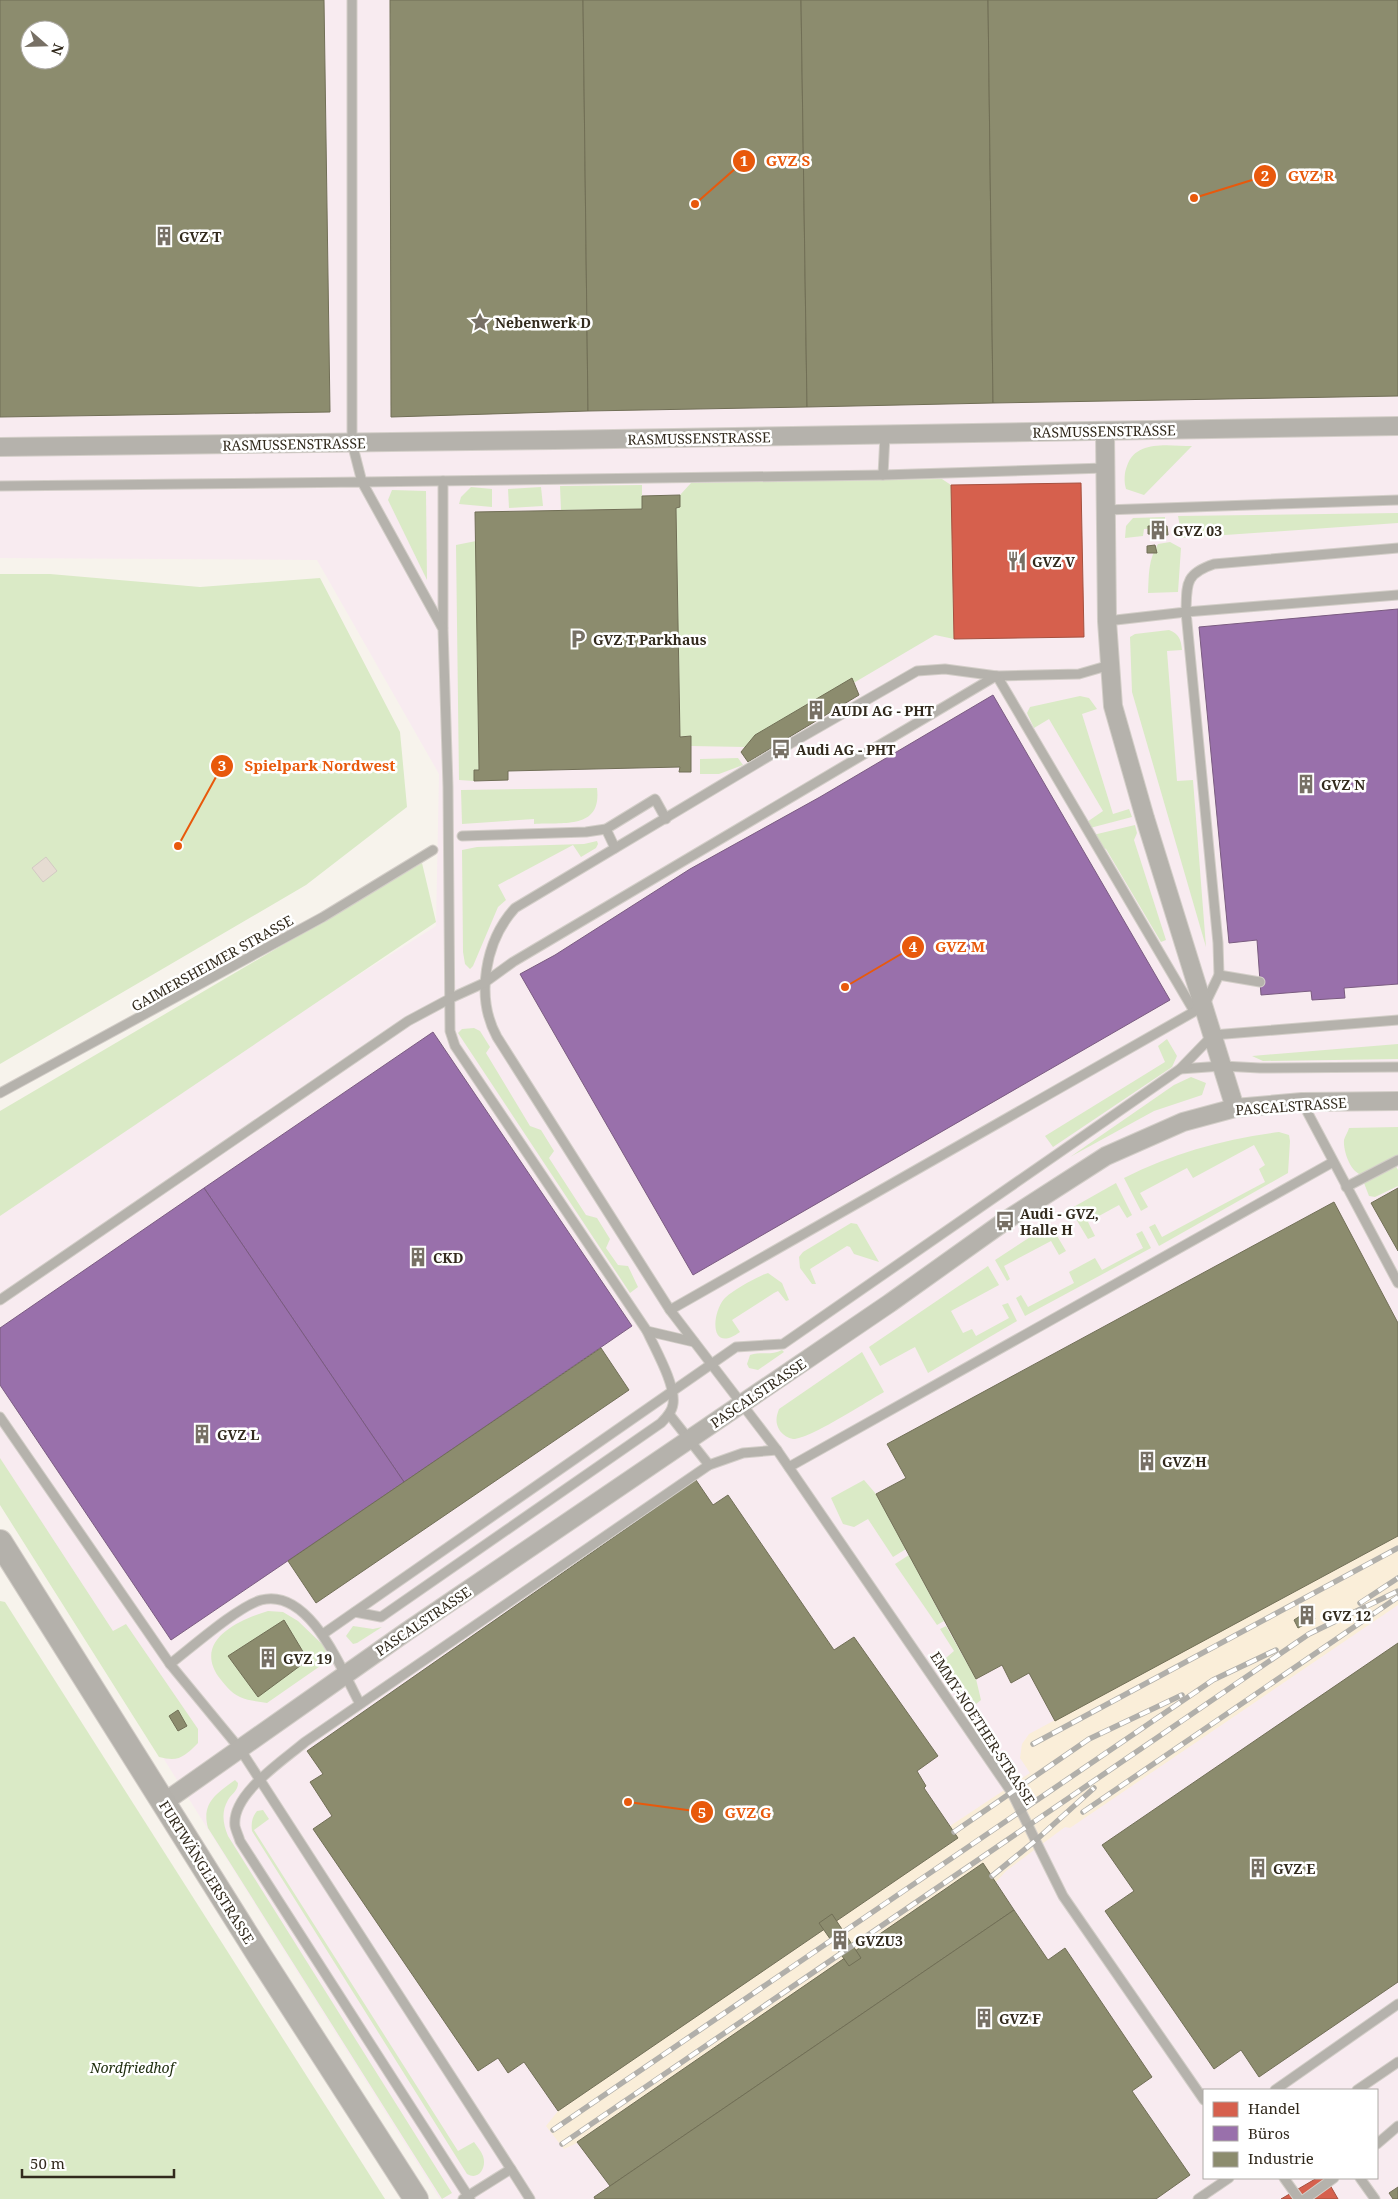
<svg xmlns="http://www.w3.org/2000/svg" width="1398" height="2199" font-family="'Noto Serif',serif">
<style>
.industrial{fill:#f8ebf0;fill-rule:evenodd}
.built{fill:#faeed9}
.green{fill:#daeac6}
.shops{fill:#d6604d;stroke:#a5503f}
.offices{fill:#9970ab;stroke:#7a5b80}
.industry{fill:#8c8c6e;stroke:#716f56;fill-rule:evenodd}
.building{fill:#e6dcd2;stroke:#d2cac3}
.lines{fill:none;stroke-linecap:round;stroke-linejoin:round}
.lane-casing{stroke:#d3cec8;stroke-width:11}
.street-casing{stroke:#d3cec8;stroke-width:20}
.secondary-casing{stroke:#d3cec8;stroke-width:26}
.lane{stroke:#b5b2ac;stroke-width:9}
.street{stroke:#b5b2ac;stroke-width:18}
.secondary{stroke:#b4b1ab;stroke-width:24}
.rail-casing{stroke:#b1afaa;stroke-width:5.5}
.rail{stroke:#fff;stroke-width:4;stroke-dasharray:11;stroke-linecap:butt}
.labels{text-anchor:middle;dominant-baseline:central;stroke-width:5;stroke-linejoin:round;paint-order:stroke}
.poi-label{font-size:14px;font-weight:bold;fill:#322a1d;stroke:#fff;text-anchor:start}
.street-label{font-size:14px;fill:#322a1d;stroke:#fff}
.park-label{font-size:14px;font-style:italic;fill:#202f10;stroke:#fff}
.leader{fill:none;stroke:#e8590c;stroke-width:2}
.callout-dot{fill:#e8590c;stroke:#fff;stroke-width:2}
.mark-label{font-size:15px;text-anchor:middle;font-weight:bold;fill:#fff}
.callout-label{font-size:15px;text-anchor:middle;font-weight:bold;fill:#e8590c;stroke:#fff;stroke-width:5;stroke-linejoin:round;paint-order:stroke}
</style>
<rect width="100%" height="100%" fill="#f7f3ec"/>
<!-- industrial -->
<path class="industrial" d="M0,0H1398V2199H440L0,1498V1201L436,926L439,774L317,560L0,558ZM30,30H60V60H30ZM1204,2090H1377V2178H1204Z"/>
<!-- built -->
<polygon class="built" points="1398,1536 1398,1605 1070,1828 1065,1827 1006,1871 996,1882 983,1863 577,2143 564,2149 546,2126 558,2111 958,1838 950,1826 1030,1773 1020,1758 1022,1744 1029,1734"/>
<!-- green -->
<g class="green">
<path d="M1192,446L1144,495L1126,489C1124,482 1124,473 1127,466C1136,439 1169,446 1192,446Z"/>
<polygon points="942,479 951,485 954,639 935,635 745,747 691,746 690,736 680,737 676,508 680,507 680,495 691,483"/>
<polygon points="642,485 642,509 561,510 560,486"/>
<polygon points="471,487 492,489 492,507 459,504 461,497"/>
<polygon points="541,487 543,506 509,508 508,489"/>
<polygon points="392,490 426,491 427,580 388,500"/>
<polygon points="1398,513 1398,523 1182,538 1178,516"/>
<polygon points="1165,517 1165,528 1144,529 1143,536 1125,538 1126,526 1133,518"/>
<polygon points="476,541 479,770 474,770 474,781 459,780 456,545"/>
<path d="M1170,542L1181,548L1178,592L1148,593C1149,575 1148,560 1158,544Z"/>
<polygon points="0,574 50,574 200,587 320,578 400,732 407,807 306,885 0,1064"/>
<path d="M1169,630C1179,634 1181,639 1182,650L1167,651L1177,781L1193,780L1206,947L1132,692L1130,637L1135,634Z"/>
<polygon points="1080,696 1089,698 1097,709 1082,714 1113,814 1129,809 1132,817 1090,828 1087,822 1103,811 1049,719 1034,728 1027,713 1030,707"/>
<polygon points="738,758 743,765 719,774 700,774 700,759"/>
<path d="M597,788C602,830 564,822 534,824V819L462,824L461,790Z"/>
<polygon points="1135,825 1137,833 1134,840 1166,940 1161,942 1106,849 1101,847 1093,835"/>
<polygon points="597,841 598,844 596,848 581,857 573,845 498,885 506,900 498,907 473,966 470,969 465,964 463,952 462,850 477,847 584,844"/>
<polygon points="422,863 436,922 0,1216 0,1111"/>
<polygon points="474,1028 480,1031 490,1047 486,1053 530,1126 541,1130 554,1151 549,1158 586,1215 597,1218 610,1239 606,1248 618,1265 628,1266 638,1287 630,1293 458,1033 462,1029"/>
<polygon points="1167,1039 1177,1056 1172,1067 1053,1147 1045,1136 1165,1062 1158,1046"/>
<polygon points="1398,1044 1398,1059 1263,1061 1252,1056"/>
<polygon points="1191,1077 1206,1083 1202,1095 1154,1111 1070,1157 1174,1085"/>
<path d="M1398,1127V1156L1363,1175C1351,1174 1343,1151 1344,1140C1345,1136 1348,1132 1349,1128Z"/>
<path d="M1279,1132L1289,1135L1290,1141L1288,1173L1159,1246L1149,1227L1155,1224L1162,1237L1265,1182L1259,1169L1265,1165L1254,1145L1193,1178L1187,1168L1140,1193L1148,1207L1141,1211L1124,1178C1173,1153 1224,1139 1279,1132Z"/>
<polygon points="1396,1166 1398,1170 1398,1186 1375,1197 1369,1196 1364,1183"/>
<polygon points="1116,1183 1132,1215 1127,1218 1119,1205 1088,1222 1095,1236 1088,1239 1070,1209"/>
<polygon points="851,1223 857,1224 879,1262 854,1254 850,1247 847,1246 810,1269 816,1284 812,1284 800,1268 799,1257 803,1252"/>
<polygon points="1050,1224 1066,1251 1059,1255 1051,1241 1004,1266 1010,1279 1007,1281 995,1260"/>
<polygon points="1142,1231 1151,1248 1025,1316 1016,1298 1021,1295 1028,1307 1074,1283 1069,1272 1095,1258 1102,1270 1143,1248 1136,1234"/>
<polygon points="988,1266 999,1285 951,1311 963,1333 972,1329 976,1336 1009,1318 1002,1305 1008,1303 1017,1321 928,1373 915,1347 880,1366 869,1347"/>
<path d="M768,1273L782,1283L789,1300L786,1301L778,1291L774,1293L732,1320L740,1332C710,1354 711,1315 724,1299C731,1291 758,1276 768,1273Z"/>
<path d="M782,1350L784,1352L758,1370L749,1368L747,1364L750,1355C762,1351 771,1356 782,1350Z"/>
<path d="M862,1352L884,1392C868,1401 808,1440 793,1439C788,1438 783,1435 780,1431C775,1423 776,1417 779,1409Z"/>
<path d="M0,1458L113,1631L126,1624L198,1729V1743C184,1757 179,1762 159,1757L0,1505Z"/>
<polygon points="864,1480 876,1494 906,1549 893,1557 868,1519 854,1527 843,1524 831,1498"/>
<polygon points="909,1555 944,1621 937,1625 895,1564"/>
<polygon points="0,1601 5,1602 385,2199 0,2199"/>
<path d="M268,1611L283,1612L298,1621L323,1645L327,1654L326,1662L267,1703C258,1701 248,1701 240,1697C231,1693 224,1684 218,1676C194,1640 239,1620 268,1611Z"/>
<polygon points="353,1626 373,1629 382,1627 357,1643 353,1644 346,1636"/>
<polygon points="946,1626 976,1679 981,1700 976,1704 963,1699 940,1663 954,1651 940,1629"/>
<path d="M235,1780L238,1783C238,1791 232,1793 228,1800C221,1812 223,1824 228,1836L452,2193L442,2199L208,1828C201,1803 217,1793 235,1780Z"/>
<path d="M263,1810L269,1819L254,1830L458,2151L474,2142C477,2146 481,2151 483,2156C487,2167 479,2181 467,2174L252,1831C251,1823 252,1817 257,1811Z"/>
</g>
<!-- shops -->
<g class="shops">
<polygon points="1081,483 1084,637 954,639 951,485"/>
<polygon points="1317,2178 1326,2178 1338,2199 1281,2199"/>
</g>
<!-- offices -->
<g class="offices">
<polygon points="1398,609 1398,984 1344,988 1345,998 1312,1000 1311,991 1261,995 1257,940 1229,943 1199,627"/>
<polygon points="993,695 1170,1000 693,1275 520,974 555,955 690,869 820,797"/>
<polygon points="433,1032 632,1326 404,1482 204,1188"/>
<polygon points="204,1188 404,1482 171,1640 0,1385 0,1328"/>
</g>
<!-- industry -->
<g class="industry">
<path d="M0,0H324L330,412L0,417ZM30,30H60V60H30Z"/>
<polygon points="390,0 583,0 588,411 391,417"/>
<polygon points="583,0 801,0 807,407 588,411"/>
<polygon points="801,0 988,0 993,403 807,407"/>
<polygon points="988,0 1398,0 1398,396 993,403"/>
<polygon points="680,495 680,507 676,508 680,737 691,736 691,772 679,772 680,767 508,771 508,780 474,781 474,770 479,770 475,512 642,509 642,496"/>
<polygon points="1148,526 1167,526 1168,535 1148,534"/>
<polygon points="1155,545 1157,553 1147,553 1147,546"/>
<polygon points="852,678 859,695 748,762 741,752 755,735"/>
<polygon points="1398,1188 1398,1251 1371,1203"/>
<polygon points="1334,1202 1398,1323 1398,1536 1055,1721 1029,1673 1011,1683 1002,1665 976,1679 876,1494 906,1478 887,1444"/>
<polygon points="601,1348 629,1390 316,1603 288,1561"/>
<polygon points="696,1480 713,1505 728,1495 834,1650 854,1637 938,1756 917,1771 926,1786 924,1788 958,1838 558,2111 524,2062 508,2073 498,2058 478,2071 313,1829 332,1816 310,1782 323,1774 307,1751"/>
<polygon points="1309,1610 1315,1619 1298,1628 1294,1620"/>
<polygon points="284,1620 308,1660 258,1697 228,1656"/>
<polygon points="1398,1643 1398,1982 1259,2077 1241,2050 1214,2069 1105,1911 1134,1891 1102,1845"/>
<polygon points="178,1710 187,1726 178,1731 169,1716"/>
<polygon points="983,1863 1014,1910 610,2186 577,2142"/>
<polygon points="1014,1910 1048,1960 1065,1948 1152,2077 1132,2091 1190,2175 1156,2199 595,2199 594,2197"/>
<polygon points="832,1914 861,1958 849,1966 819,1923"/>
<polygon points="1398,2187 1398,2199 1393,2199 1389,2193"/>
</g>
<!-- building -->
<polygon class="building" points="46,857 57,871 43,882 32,868"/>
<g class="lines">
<defs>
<g id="lane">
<polyline points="352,0 352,443 362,482 883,475 1105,468"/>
<polyline points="883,475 885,435"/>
<polyline points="443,481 443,627"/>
<polyline points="0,486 362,482 443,629 448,787 450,1031 455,1046 647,1331 694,1342"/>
<polyline points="1105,510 1398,500"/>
<path d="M1107,621L1186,612C1187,585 1184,574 1214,564L1398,548"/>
<path d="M1110,665L1079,674L997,676L945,669L917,671L781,749L515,908C485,941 475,997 497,1037L670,1310L777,1450L1012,1793L1063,1896L1204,2100"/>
<polyline points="997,676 1194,1011"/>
<polyline points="606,829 615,848"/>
<polyline points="462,836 586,832 606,829 655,799 666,819"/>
<polyline points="1219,975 1260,982"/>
<polyline points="1180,1069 1222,1066 1260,1068 1398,1067"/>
<polyline points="0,1093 323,917 433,850"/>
<polyline points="1302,1102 1398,1283"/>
<polyline points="1346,1187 1398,1160"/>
<polyline points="0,1300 408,1021 451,998 484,983 513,962 996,676"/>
<polyline points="670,1310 1204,1006 1219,975 1218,943 1186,612 1398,595"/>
<polyline points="669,1414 709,1465"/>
<polyline points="0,1417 170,1664 240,1749 511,2169"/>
<polyline points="789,1467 1333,1162"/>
<path d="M355,1612L381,1617L661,1423C666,1418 672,1412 673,1404C676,1385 655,1349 647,1331"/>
<polyline points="323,1634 736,1347 783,1344 1180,1069 1213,1035 1398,1020"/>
<path d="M170,1664C191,1648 237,1607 261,1600C310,1587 342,1671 360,1704"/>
<polyline points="1275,2090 1398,2004"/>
<polyline points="1357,2090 1398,2062"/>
<polyline points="1377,2144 1398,2126"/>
<polyline points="1284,2178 1299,2199"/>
<polyline points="1360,2178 1375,2199"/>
<polyline points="463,2199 511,2169 530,2199"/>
<path d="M470,2199L240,1841C239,1837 236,1831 235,1826C231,1794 284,1760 305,1742L709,1465L743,1453L777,1450"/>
<polyline points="1198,2199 1229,2178"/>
<polyline points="1305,2199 1334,2178"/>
</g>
<g id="street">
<polyline points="1105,432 1107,621 1113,706 1145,818 1235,1108"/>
<polyline points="0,447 554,440 1398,426"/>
<polyline points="163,1803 406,1632 890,1303 1005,1221 1106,1156 1183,1122 1235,1108 1302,1102 1398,1101"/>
</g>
<polyline id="secondary" points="0,1542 261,1958 416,2199"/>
</defs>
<!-- lane casing -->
<use href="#lane" class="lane-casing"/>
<!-- street casing -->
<use href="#street" class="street-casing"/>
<!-- secondary casing -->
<use href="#secondary" class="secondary-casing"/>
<!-- lane -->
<use href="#lane" class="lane"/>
<!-- street -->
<use href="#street" class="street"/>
<!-- secondary -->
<use href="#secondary" class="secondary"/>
<defs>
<g id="rail">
<polyline points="1360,1603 1398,1578"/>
<polyline points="1033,1744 1398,1548"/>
<polyline points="1083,1812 1398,1597"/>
<polyline points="954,1832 1089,1739 1182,1695"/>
<polyline points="992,1876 1035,1841 1094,1788"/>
<polyline points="553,2130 1213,1680 1276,1650"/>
<polyline points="562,2144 1309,1634 1398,1591"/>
</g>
</defs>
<!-- rail casing -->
<use href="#rail" class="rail-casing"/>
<!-- rail -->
<use href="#rail" class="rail"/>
</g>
<!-- icons -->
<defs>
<symbol id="building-bare" viewBox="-9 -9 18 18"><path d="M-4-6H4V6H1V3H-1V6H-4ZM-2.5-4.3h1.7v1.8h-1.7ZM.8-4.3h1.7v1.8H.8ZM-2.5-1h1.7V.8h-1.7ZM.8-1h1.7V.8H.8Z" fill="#777065" stroke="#fff" stroke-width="2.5" paint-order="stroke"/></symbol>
<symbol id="sight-bare" viewBox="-9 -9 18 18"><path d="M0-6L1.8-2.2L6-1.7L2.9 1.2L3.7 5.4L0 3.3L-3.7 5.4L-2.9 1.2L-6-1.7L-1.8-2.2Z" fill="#777065" stroke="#fff" stroke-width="2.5" paint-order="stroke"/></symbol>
<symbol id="restaurant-bare" viewBox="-9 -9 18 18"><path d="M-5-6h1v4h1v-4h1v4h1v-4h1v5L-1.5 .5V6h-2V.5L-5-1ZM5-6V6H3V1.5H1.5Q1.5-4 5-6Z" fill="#777065" stroke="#fff" stroke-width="2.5" paint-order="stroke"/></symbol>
<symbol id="parking-bare" viewBox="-9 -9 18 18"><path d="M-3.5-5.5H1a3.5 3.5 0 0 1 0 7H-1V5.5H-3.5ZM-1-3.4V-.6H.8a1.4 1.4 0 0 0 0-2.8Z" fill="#777065" stroke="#fff" stroke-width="2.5" paint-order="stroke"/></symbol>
<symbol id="bus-bare" viewBox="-9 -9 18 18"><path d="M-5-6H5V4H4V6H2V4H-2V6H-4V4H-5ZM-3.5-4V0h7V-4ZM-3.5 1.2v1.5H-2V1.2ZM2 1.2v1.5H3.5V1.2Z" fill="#777065" stroke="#fff" stroke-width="2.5" paint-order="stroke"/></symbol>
</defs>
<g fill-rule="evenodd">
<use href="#building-bare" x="150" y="222" width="28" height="28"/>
<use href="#sight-bare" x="466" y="308" width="28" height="28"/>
<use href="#building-bare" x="1144" y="516" width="28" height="28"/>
<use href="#restaurant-bare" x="1003" y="547" width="28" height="28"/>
<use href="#parking-bare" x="564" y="625" width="28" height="28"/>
<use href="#building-bare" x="802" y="696" width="28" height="28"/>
<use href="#bus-bare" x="767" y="735" width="28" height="28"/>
<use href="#building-bare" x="1292" y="770" width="28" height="28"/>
<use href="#bus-bare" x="991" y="1207" width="28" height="28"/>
<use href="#building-bare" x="404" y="1243" width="28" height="28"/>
<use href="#building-bare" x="188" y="1420" width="28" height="28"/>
<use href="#building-bare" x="1133" y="1447" width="28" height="28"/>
<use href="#building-bare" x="1293" y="1601" width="28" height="28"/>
<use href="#building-bare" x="254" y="1644" width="28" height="28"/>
<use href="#building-bare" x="1244" y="1854" width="28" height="28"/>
<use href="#building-bare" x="826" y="1926" width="28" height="28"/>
<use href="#building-bare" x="970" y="2004" width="28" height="28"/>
</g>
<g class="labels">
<!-- poi labels -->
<g class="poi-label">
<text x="179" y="236">GVZ T</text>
<text x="495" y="322">Nebenwerk D</text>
<text x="1173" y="530">GVZ 03</text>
<text x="1032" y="561">GVZ V</text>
<text x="593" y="639">GVZ T Parkhaus</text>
<text x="831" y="710">AUDI AG - PHT</text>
<text x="796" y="749">Audi AG - PHT</text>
<text x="1321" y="784">GVZ N</text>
<text x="1020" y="1213">Audi - GVZ,<tspan x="1020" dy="16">Halle H</tspan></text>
<text x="433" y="1257">CKD</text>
<text x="217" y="1434">GVZ L</text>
<text x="1162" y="1461">GVZ H</text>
<text x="1322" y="1615">GVZ 12</text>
<text x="283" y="1658">GVZ 19</text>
<text x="1273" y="1868">GVZ E</text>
<text x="855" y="1940">GVZU3</text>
<text x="999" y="2018">GVZ F</text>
</g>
<!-- street labels -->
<g class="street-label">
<text transform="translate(1104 431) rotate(-1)">RASMUSSENSTRASSE</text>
<text transform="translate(699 438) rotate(-1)">RASMUSSENSTRASSE</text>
<text transform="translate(294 444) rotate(-1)">RASMUSSENSTRASSE</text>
<text transform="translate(212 963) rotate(-29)">GAIMERSHEIMER STRASSE</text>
<text transform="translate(1291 1106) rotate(-4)">PASCALSTRASSE</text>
<text transform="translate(758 1393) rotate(-34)">PASCALSTRASSE</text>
<text transform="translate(423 1621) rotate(-34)">PASCALSTRASSE</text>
<text transform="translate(983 1728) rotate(57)">EMMY-NOETHER-STRASSE</text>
<text transform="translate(207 1872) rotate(58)">FURTWÄNGLERSTRASSE</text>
</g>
<!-- park labels -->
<g class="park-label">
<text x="132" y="2067">Nordfriedhof</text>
</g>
</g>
<!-- callouts -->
<path class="leader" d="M695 204L744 161M1194 198L1265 176M178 846L222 766M845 987L913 947M628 1802L702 1812"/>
<g class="callout-dot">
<circle cx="695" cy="204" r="5"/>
<circle cx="1194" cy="198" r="5"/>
<circle cx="178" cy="846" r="5"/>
<circle cx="845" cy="987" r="5"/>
<circle cx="628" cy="1802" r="5"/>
<circle cx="744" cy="161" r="12"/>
<circle cx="1265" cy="176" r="12"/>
<circle cx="222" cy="766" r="12"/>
<circle cx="913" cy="947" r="12"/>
<circle cx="702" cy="1812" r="12"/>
</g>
<g class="mark-label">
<text x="744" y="166">1</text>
<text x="1265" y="181">2</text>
<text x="222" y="771">3</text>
<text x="913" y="952">4</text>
<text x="702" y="1818">5</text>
</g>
<g class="callout-label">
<text x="788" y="166">GVZ S</text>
<text x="1311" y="181">GVZ R</text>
<text x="320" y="771">Spielpark Nordwest</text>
<text x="960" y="952">GVZ M</text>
<text x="748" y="1818">GVZ G</text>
</g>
<!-- legend -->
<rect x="1203" y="2089" width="175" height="90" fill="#ffffff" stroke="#adaaa5"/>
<rect x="1213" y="2102" width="25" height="15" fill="#d6604d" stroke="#adaaa5"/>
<text x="1248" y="2114" font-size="15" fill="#322a1d">Handel</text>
<rect x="1213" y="2126" width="25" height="15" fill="#9970ab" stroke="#adaaa5"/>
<text x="1248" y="2139" font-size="15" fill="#322a1d">Büros</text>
<rect x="1213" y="2152" width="25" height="15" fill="#8c8c6e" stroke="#adaaa5"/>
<text x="1248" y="2164" font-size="15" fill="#322a1d">Industrie</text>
<!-- north arrow -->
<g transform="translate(45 45) rotate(110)"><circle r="24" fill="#ffffff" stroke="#adaaa5"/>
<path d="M0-4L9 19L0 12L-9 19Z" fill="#777065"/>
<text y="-8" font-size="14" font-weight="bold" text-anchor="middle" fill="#322a1d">N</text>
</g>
<!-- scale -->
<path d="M22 2169v8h152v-8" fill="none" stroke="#322a1d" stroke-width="2.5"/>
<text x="30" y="2169" font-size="15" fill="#322a1d" stroke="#ffffff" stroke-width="4" paint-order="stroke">50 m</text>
</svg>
